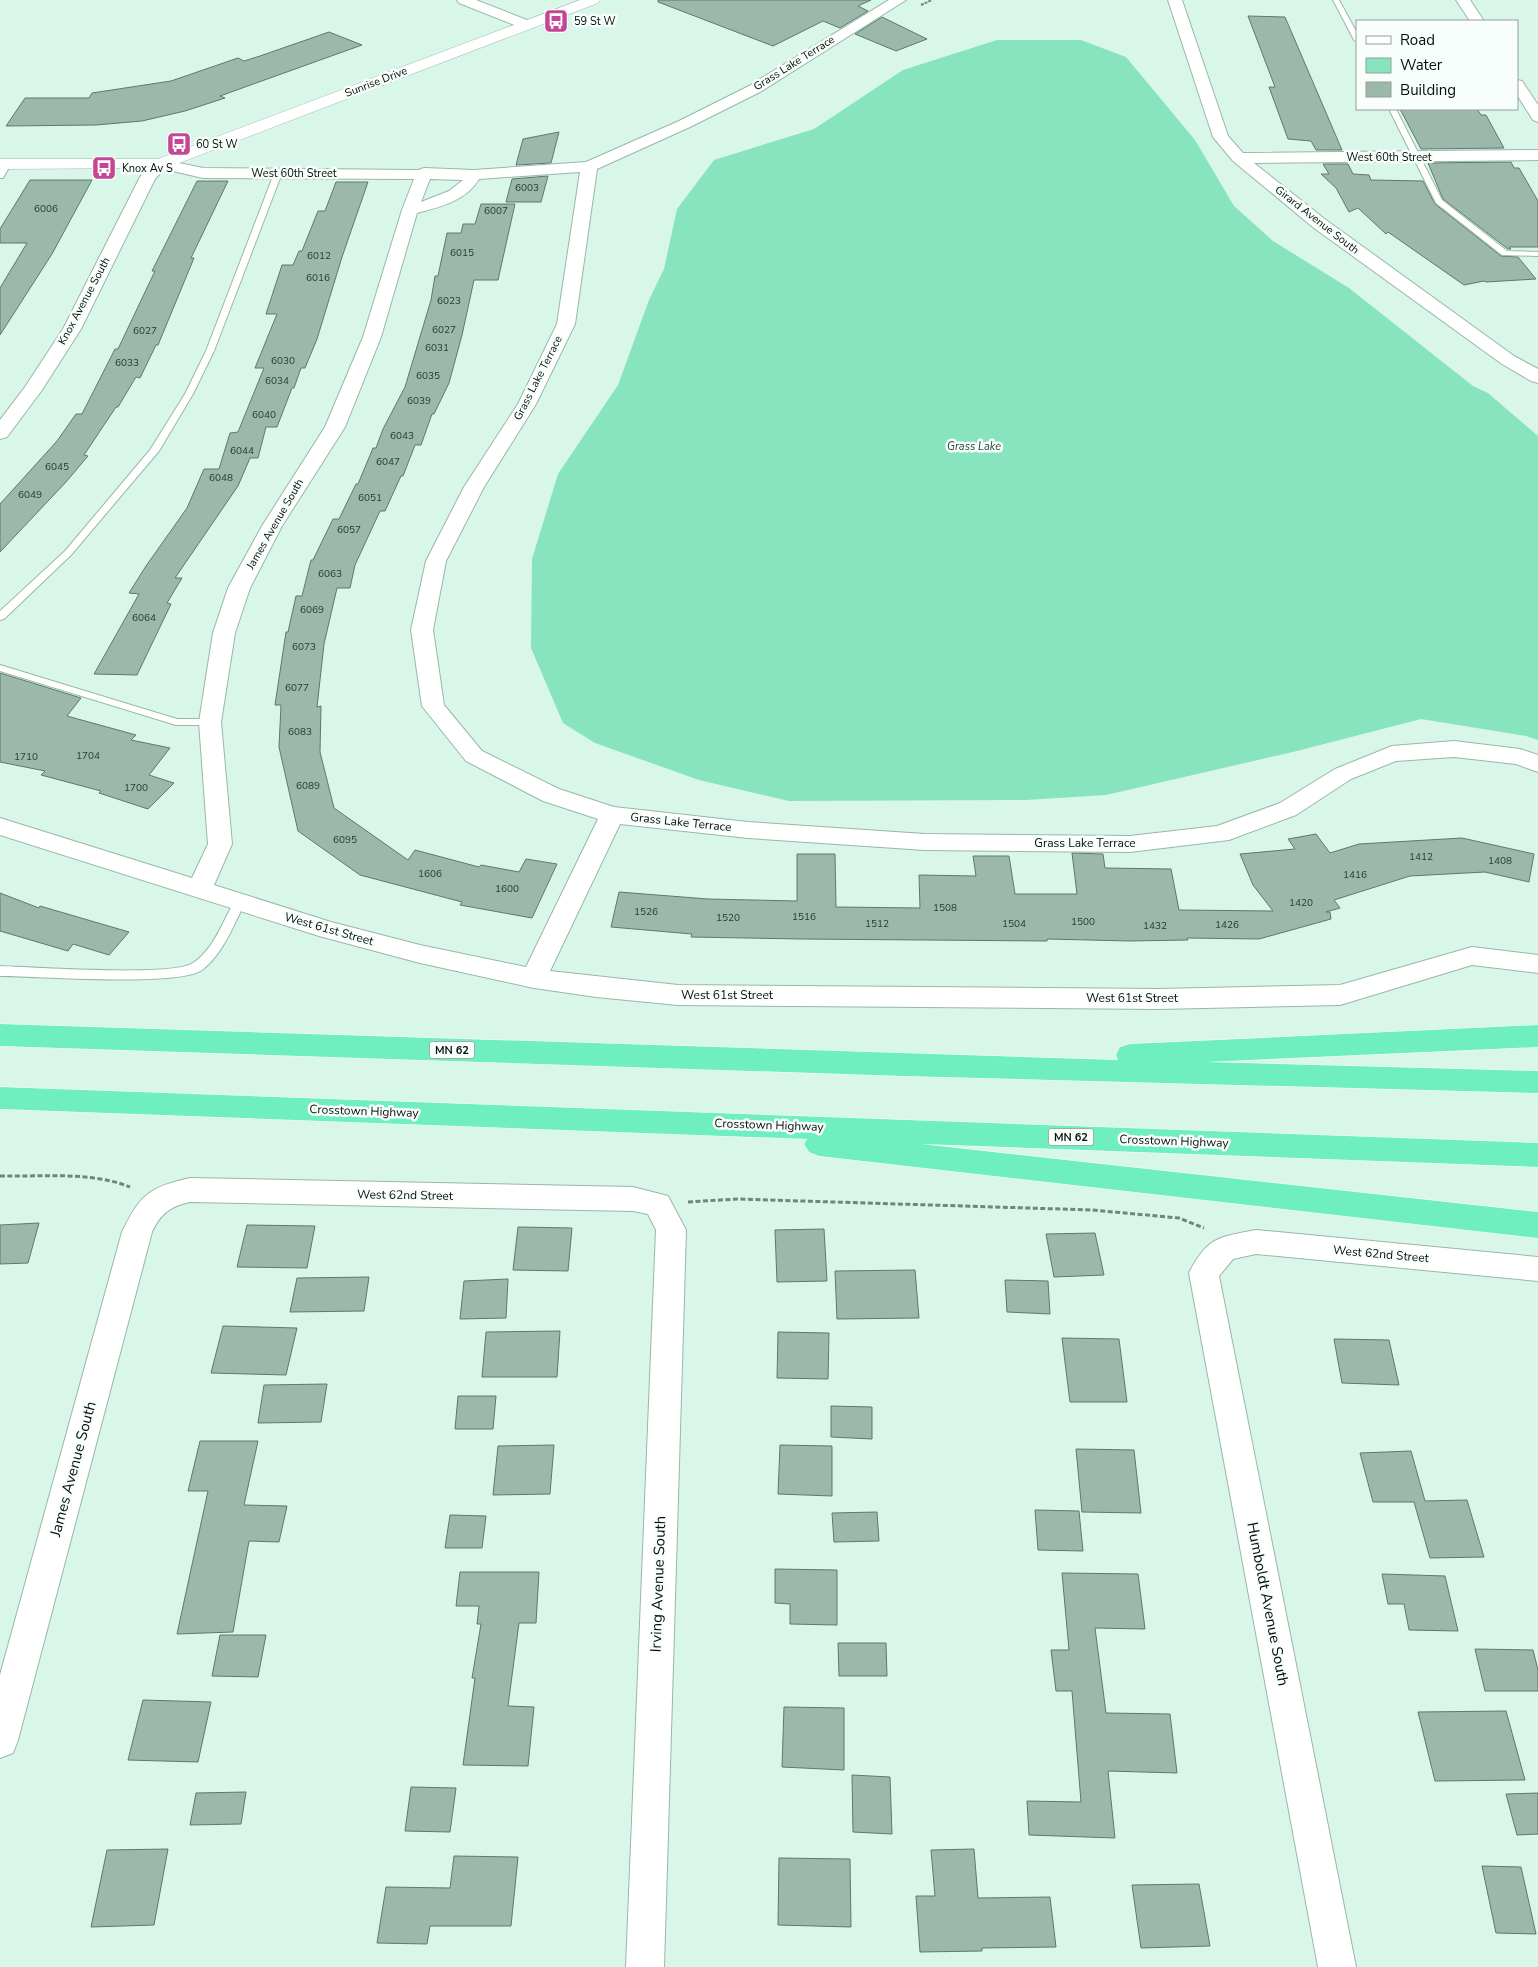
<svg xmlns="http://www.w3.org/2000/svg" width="1538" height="1967" font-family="'Nunito Sans',sans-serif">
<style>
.water{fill:#88e4be}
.building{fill:#9bb8ab;stroke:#5d796c}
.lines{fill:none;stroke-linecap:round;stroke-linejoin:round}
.service-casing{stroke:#99b7a9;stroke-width:2}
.minor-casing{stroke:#99b7a9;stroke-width:2}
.tertiary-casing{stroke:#99b7a9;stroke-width:1}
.motorway-casing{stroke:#fff;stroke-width:1}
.path-far1{stroke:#70857b;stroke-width:2;stroke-dasharray:3 1;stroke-linecap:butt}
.path{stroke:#70857b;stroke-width:3;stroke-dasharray:5 2.5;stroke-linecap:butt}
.service{fill:#fff;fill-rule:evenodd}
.minor{fill:#fff;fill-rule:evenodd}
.tertiary{fill:#fff;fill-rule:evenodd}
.motorway{fill:#6fefbf;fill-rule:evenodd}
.labels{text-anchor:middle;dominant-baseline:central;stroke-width:5;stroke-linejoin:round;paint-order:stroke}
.number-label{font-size:10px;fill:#2a3932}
.far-poi-label{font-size:11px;fill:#050f0a;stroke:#f8fefb;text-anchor:start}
.far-street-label{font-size:11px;fill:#050f0a;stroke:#f8fefb}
.far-water-label{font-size:11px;font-style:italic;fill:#1e4637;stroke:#f8fefb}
.shield{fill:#f8fefb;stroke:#4e5752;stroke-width:1}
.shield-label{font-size:11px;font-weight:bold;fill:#050f0a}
.street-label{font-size:12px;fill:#050f0a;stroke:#f8fefb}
.near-street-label{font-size:15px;fill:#050f0a;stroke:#f8fefb}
</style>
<rect width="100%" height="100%" fill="#d8f7e9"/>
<!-- water -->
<polygon class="water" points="997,40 1081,40 1126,57 1195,140 1234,206 1273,241 1349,288 1473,386 1488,393 1538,436 1538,740 1526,736 1421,719 1297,751 1106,795 1026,800 789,801 699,780 595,743 563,723 531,648 532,559 558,474 618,385 649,300 664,269 677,209 714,160 814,129 903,70"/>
<!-- building -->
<g class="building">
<polygon points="658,0 871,0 858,6 868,11 840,28 823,21 773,46 658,2"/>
<polygon points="1248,16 1285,17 1342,150 1316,150 1311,141 1288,139 1269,87 1275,87"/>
<polygon points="882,17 927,39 896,51 855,34"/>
<polygon points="329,32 362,45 220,96 225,98 185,111 142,121 96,125 6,126 25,98 89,98 92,93 171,81 238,58 244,61 260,56"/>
<polygon points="1400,109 1477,109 1481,115 1486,115 1504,148 1421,149"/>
<polygon points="559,132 551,163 516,165 523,139"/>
<polygon points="1511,162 1514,168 1519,168 1538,201 1538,247 1509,247 1511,249 1508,249 1443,199 1428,163"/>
<polygon points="1323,164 1348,164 1353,174 1369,175 1371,180 1423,181 1435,204 1501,256 1518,257 1536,279 1486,282 1484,281 1464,285 1388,232 1386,234 1358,208 1349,212 1336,188 1321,174 1329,174"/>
<polygon points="548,176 541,202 506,202 512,179"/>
<polygon points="30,180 92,180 52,254 0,335 0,288 27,243 0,243 0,229"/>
<polygon points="197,181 228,181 191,258 194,258 158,345 156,345 140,378 136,377 118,407 116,407 84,455 88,456 66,482 0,552 0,504 57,441 76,414 82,414 115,349 118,349 155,271 152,271"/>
<polygon points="336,182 368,182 342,257 317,339 305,368 301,368 294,388 292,388 277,427 266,427 258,458 250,458 238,486 175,578 182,578 167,603 171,604 137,675 94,674 139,594 129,593 146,566 187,508 204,469 219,469 230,433 238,432 264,368 255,368 277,314 266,314 282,265 293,265 299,251 302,251 318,211 325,211"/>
<polygon points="481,204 515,204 498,280 474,280 462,335 449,383 434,414 432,414 421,445 415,445 403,476 401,476 385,511 380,511 355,565 350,588 337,588 324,644 317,707 321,706 320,752 334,808 408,860 415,850 479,867 481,865 519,872 526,859 557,864 532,918 460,905 462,902 360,875 298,831 279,747 281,705 275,705 286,632 288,632 296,596 302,596 311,560 313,560 333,519 339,519 356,484 358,484 373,448 376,448 383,429 405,387 431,300 435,276 438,276 447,233 461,233 463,224 475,224"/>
<polygon points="0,673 81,698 67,716 136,735 131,740 170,748 149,775 174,783 148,809 99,793 101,791 41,775 45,771 0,762"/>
<polygon points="1316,834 1330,853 1359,844 1462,838 1534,854 1529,882 1485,872 1410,876 1334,900 1340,908 1326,912 1330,912 1331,919 1259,939 1187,938 1188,940 1129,941 1047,939 1047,941 800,939 691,937 692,934 611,927 619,892 708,899 797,901 797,854 835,854 836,907 920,908 919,875 976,876 973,856 1009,856 1015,894 1077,894 1072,853 1103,854 1105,868 1171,869 1179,910 1273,911 1253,885 1240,854 1295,849 1288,839"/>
<polygon points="0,893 39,908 40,906 129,932 109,955 73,944 68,951 0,931"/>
<polygon points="39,1223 28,1263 0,1264 0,1225"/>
<polygon points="247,1225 315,1226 307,1268 237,1267"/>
<polygon points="518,1227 572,1228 568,1271 513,1270"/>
<polygon points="824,1229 827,1281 777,1282 775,1230"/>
<polygon points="1095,1233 1104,1275 1054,1277 1046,1234"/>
<polygon points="915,1270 919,1318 837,1319 835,1271"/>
<polygon points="369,1277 364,1311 290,1312 297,1278"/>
<polygon points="508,1279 506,1318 460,1319 464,1281"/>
<polygon points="1005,1280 1048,1281 1050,1314 1007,1312"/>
<polygon points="223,1326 297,1328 286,1375 211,1373"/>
<polygon points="560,1331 557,1377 482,1377 486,1332"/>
<polygon points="778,1332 829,1333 828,1379 777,1378"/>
<polygon points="1062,1338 1119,1339 1127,1402 1070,1402"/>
<polygon points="1334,1339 1389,1340 1399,1385 1342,1383"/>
<polygon points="327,1384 321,1422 258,1423 264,1385"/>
<polygon points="458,1396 496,1396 493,1429 455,1429"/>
<polygon points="831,1406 872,1407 872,1439 831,1437"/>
<polygon points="200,1441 258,1441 244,1505 287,1506 279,1542 249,1541 233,1632 177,1634 208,1491 188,1491"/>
<polygon points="554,1445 550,1494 493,1495 498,1446"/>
<polygon points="780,1445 832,1446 832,1496 778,1494"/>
<polygon points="1076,1449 1134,1450 1141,1513 1082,1512"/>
<polygon points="1411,1451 1425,1501 1467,1500 1484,1557 1430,1558 1414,1502 1373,1502 1360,1453"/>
<polygon points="1035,1510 1079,1511 1083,1551 1038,1550"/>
<polygon points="877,1512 879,1541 834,1542 832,1513"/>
<polygon points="450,1515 486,1516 482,1548 445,1548"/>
<polygon points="775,1569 837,1570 837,1625 790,1624 790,1604 775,1603"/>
<polygon points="460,1572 539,1572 536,1623 519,1623 508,1706 534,1707 528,1766 463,1765 475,1678 472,1678 481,1624 477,1624 479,1606 456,1606"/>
<polygon points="1062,1573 1138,1574 1145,1629 1095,1628 1106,1713 1170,1714 1177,1773 1108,1771 1115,1838 1029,1835 1027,1801 1081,1802 1072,1691 1056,1691 1051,1650 1069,1650"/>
<polygon points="1382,1574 1445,1576 1458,1631 1409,1630 1404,1604 1388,1604"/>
<polygon points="220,1635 266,1635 258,1677 212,1676"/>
<polygon points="838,1643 886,1643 887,1676 839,1676"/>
<polygon points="1475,1649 1533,1650 1538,1670 1538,1691 1485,1691"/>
<polygon points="143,1700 211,1702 198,1762 128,1760"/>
<polygon points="784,1707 844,1708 844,1770 782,1767"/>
<polygon points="1506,1711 1525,1780 1435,1781 1418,1712"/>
<polygon points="852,1775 890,1777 892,1834 853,1832"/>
<polygon points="411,1787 456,1788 450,1832 405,1831"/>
<polygon points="246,1792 241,1824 190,1825 196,1793"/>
<polygon points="1538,1793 1538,1834 1517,1835 1506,1794"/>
<polygon points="168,1849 154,1925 91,1927 107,1850"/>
<polygon points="974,1849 978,1898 1050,1897 1056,1947 982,1948 982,1951 920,1952 916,1896 935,1896 931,1850"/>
<polygon points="454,1856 518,1857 511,1926 430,1926 427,1944 377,1943 386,1887 450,1888"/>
<polygon points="779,1858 850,1859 851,1927 778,1925"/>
<polygon points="1482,1866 1521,1867 1536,1934 1496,1933"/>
<polygon points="1199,1884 1210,1946 1141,1948 1132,1885"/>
</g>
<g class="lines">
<defs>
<g id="service">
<polygon points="1333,0 1339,0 1357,33 1357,42 1354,40"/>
<polygon points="1389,109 1396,109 1442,200 1507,251 1538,252 1538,256 1502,255 1436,203"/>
<polygon points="4,162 11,164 3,178 0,178 0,170"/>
<polygon points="275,171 282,173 214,351 193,394 159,451 71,555 4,619 0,620 0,611 65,551 150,450 185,394 206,351"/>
<polygon points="0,665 177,719 210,719 215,722 210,725 176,725 0,671"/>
<path d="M239,899L245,903C233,926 223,954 202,970C179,987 35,976 0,976V966C32,967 173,977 193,963C214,949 223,921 235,900Z"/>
</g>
<g id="minor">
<polygon points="457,0 476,0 532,22 534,25 532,28 522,28 459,3"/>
<path d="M889,0H906L760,92L690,127L597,169L575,324L536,404L484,487L446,561L433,630L444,705L482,751L559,789L614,807L748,822L925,834L1130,836L1217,826L1280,803L1335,769L1392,746L1454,741L1520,749L1538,755V772L1516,764L1454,757L1396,761L1351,779L1296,815L1229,840L1130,852L925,850L748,838L620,824L550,971L678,985L1158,989L1340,985L1472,947L1538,955V973L1472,965L1340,1005L1158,1009L678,1005L596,997L534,988L420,963L319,936L0,835V818L192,878L208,844L199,722L213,633L228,588L262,526L325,427L363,337L402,210L414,179L203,178L164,169L155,179L81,329L42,390L7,437L0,439V420L25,387L63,329L140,177L154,161L160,159L203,168L418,170L424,168L474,170L586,162L679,121L749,86ZM580,172L557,324L518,404L464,487L426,561L411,630L422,706L466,761L543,801L598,819L526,967L420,945L331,922L214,885L232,844L221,722L235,633L250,588L282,526L345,427L381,337L417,213C440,207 466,201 479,179ZM430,179L463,180L449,191L421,202Z"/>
<polygon points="1168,0 1182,0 1228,136 1243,153 1538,150 1538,160 1254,163 1326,220 1514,356 1538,369 1538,383 1531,381 1502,364 1314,228 1233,161 1213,137"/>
<polygon points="1456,0 1470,0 1484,21 1470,21"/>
<polygon points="1517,80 1522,81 1538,105 1538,122 1533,120 1517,95"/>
<path d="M190,1178L633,1187L668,1196L686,1230L664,1967H626L656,1230L648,1214L633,1211L190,1202C171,1206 160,1214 152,1232L18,1740L13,1753L0,1758V1675L122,1232C140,1195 149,1187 190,1178Z"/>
<path d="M1256,1230L1538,1257V1281L1256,1254L1233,1259L1219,1276L1356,1967H1318L1189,1273C1207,1237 1219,1237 1256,1230Z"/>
</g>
<polygon id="tertiary" points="580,0 600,0 598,3 166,168 0,169 0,159 158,159"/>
<g id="motorway">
<polygon points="0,1024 1118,1060 1116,1055 1120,1047 1130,1044 1538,1025 1538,1047 1206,1062 1538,1071 1538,1093 903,1076 0,1046"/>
<polygon points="0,1087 1538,1143 1538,1167 921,1144 1538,1212 1538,1238 819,1156 809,1152 804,1144 807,1139 0,1109"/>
</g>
</defs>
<!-- service casing -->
<use href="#service" class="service-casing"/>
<!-- minor casing -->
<use href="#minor" class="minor-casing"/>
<!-- tertiary casing -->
<use href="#tertiary" class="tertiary-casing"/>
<!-- motorway casing -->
<use href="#motorway" class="motorway-casing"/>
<!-- path-far1 -->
<polyline class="path-far1" points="921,5 932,0"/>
<!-- path -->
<g class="path">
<path d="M0,1176C42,1177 90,1171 130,1187"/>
<polyline points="688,1202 737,1199 1092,1210 1179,1218 1204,1228"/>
</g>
<!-- service -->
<use href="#service" class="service"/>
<!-- minor -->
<use href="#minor" class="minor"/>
<!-- tertiary -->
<use href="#tertiary" class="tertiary"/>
<!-- motorway -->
<use href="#motorway" class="motorway"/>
</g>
<!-- icons -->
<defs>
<symbol id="bus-square" viewBox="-11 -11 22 22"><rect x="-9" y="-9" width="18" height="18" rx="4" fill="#c44694" stroke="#f8fefb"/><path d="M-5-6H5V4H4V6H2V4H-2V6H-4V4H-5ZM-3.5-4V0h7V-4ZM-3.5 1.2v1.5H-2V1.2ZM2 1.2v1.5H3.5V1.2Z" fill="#fff"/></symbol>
</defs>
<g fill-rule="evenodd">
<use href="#bus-square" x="542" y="7" width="28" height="28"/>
<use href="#bus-square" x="165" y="130" width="28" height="28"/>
<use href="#bus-square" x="90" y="154" width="28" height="28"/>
</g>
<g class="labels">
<!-- number labels -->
<g class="number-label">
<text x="527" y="188">6003</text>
<text x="46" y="209">6006</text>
<text x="496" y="211">6007</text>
<text x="462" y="253">6015</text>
<text x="319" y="256">6012</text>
<text x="318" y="278">6016</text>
<text x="449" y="301">6023</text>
<text x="444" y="330">6027</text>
<text x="145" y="331">6027</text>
<text x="437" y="348">6031</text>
<text x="283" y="361">6030</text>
<text x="127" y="363">6033</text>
<text x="428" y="376">6035</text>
<text x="277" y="381">6034</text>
<text x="419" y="401">6039</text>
<text x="264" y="415">6040</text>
<text x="402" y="436">6043</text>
<text x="242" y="451">6044</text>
<text x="388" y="462">6047</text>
<text x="57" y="467">6045</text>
<text x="221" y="478">6048</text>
<text x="30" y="495">6049</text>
<text x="370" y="498">6051</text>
<text x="349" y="530">6057</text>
<text x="330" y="574">6063</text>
<text x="312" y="610">6069</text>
<text x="144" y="618">6064</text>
<text x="304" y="647">6073</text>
<text x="297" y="688">6077</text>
<text x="300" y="732">6083</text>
<text x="88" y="756">1704</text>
<text x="26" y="757">1710</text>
<text x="308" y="786">6089</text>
<text x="136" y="788">1700</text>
<text x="345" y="840">6095</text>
<text x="1421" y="857">1412</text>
<text x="1500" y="861">1408</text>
<text x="430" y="874">1606</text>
<text x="1355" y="875">1416</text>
<text x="507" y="889">1600</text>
<text x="1301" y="903">1420</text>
<text x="945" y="908">1508</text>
<text x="646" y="912">1526</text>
<text x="804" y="917">1516</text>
<text x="728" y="918">1520</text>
<text x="1083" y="922">1500</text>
<text x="877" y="924">1512</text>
<text x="1014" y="924">1504</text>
<text x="1227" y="925">1426</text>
<text x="1155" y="926">1432</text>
</g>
<!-- far-poi labels -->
<g class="far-poi-label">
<text x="574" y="21">59 St W</text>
<text x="196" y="144">60 St W</text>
<text x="122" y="168">Knox Av S</text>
</g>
<!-- far-street labels -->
<g class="far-street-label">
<text transform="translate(794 63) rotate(-32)">Grass Lake Terrace</text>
<text transform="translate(376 82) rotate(-21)">Sunrise Drive</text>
<text x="1389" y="157">West 60th Street</text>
<text x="294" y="173">West 60th Street</text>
<text transform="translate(1317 220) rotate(38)">Girard Avenue South</text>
<text transform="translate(84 301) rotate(-62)">Knox Avenue South</text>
<text transform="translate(538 378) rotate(-63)">Grass Lake Terrace</text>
<text transform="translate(275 524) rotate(-60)">James Avenue South</text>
</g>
<!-- far-water labels -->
<g class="far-water-label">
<text x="974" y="446">Grass Lake</text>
</g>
<!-- shield labels -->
<g class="shield">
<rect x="429.5" y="1041.5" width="45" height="17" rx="4"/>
<rect x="1048.5" y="1128.5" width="45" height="17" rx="4"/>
</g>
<g class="shield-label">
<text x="452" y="1050">MN 62</text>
<text x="1071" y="1137">MN 62</text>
</g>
<!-- street labels -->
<g class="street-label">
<text transform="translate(681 822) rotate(6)">Grass Lake Terrace</text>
<text x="1085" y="843">Grass Lake Terrace</text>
<text transform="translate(329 929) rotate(16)">West 61st Street</text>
<text x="727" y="995">West 61st Street</text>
<text x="1132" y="998">West 61st Street</text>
<text transform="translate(364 1111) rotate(2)">Crosstown Highway</text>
<text transform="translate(769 1125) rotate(2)">Crosstown Highway</text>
<text transform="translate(1174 1141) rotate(2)">Crosstown Highway</text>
<text transform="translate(405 1195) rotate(1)">West 62nd Street</text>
<text transform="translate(1381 1254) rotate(5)">West 62nd Street</text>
</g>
<!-- near-street labels -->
<g class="near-street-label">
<text transform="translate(73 1469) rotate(-75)">James Avenue South</text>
<text transform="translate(658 1584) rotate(-88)">Irving Avenue South</text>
<text transform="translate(1268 1604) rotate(79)">Humboldt Avenue South</text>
</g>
</g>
<!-- legend -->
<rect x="1356" y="20" width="162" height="90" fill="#f8fefb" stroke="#979e9b"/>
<rect x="1366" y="36" width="25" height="8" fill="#ffffff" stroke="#979e9b"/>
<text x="1400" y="45" font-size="15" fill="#050f0a">Road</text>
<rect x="1366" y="58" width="25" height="15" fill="#88e4be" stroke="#979e9b"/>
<text x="1400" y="70" font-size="15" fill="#050f0a">Water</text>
<rect x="1366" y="82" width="25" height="15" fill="#9bb8ab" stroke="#979e9b"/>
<text x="1400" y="95" font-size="15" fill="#050f0a">Building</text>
</svg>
